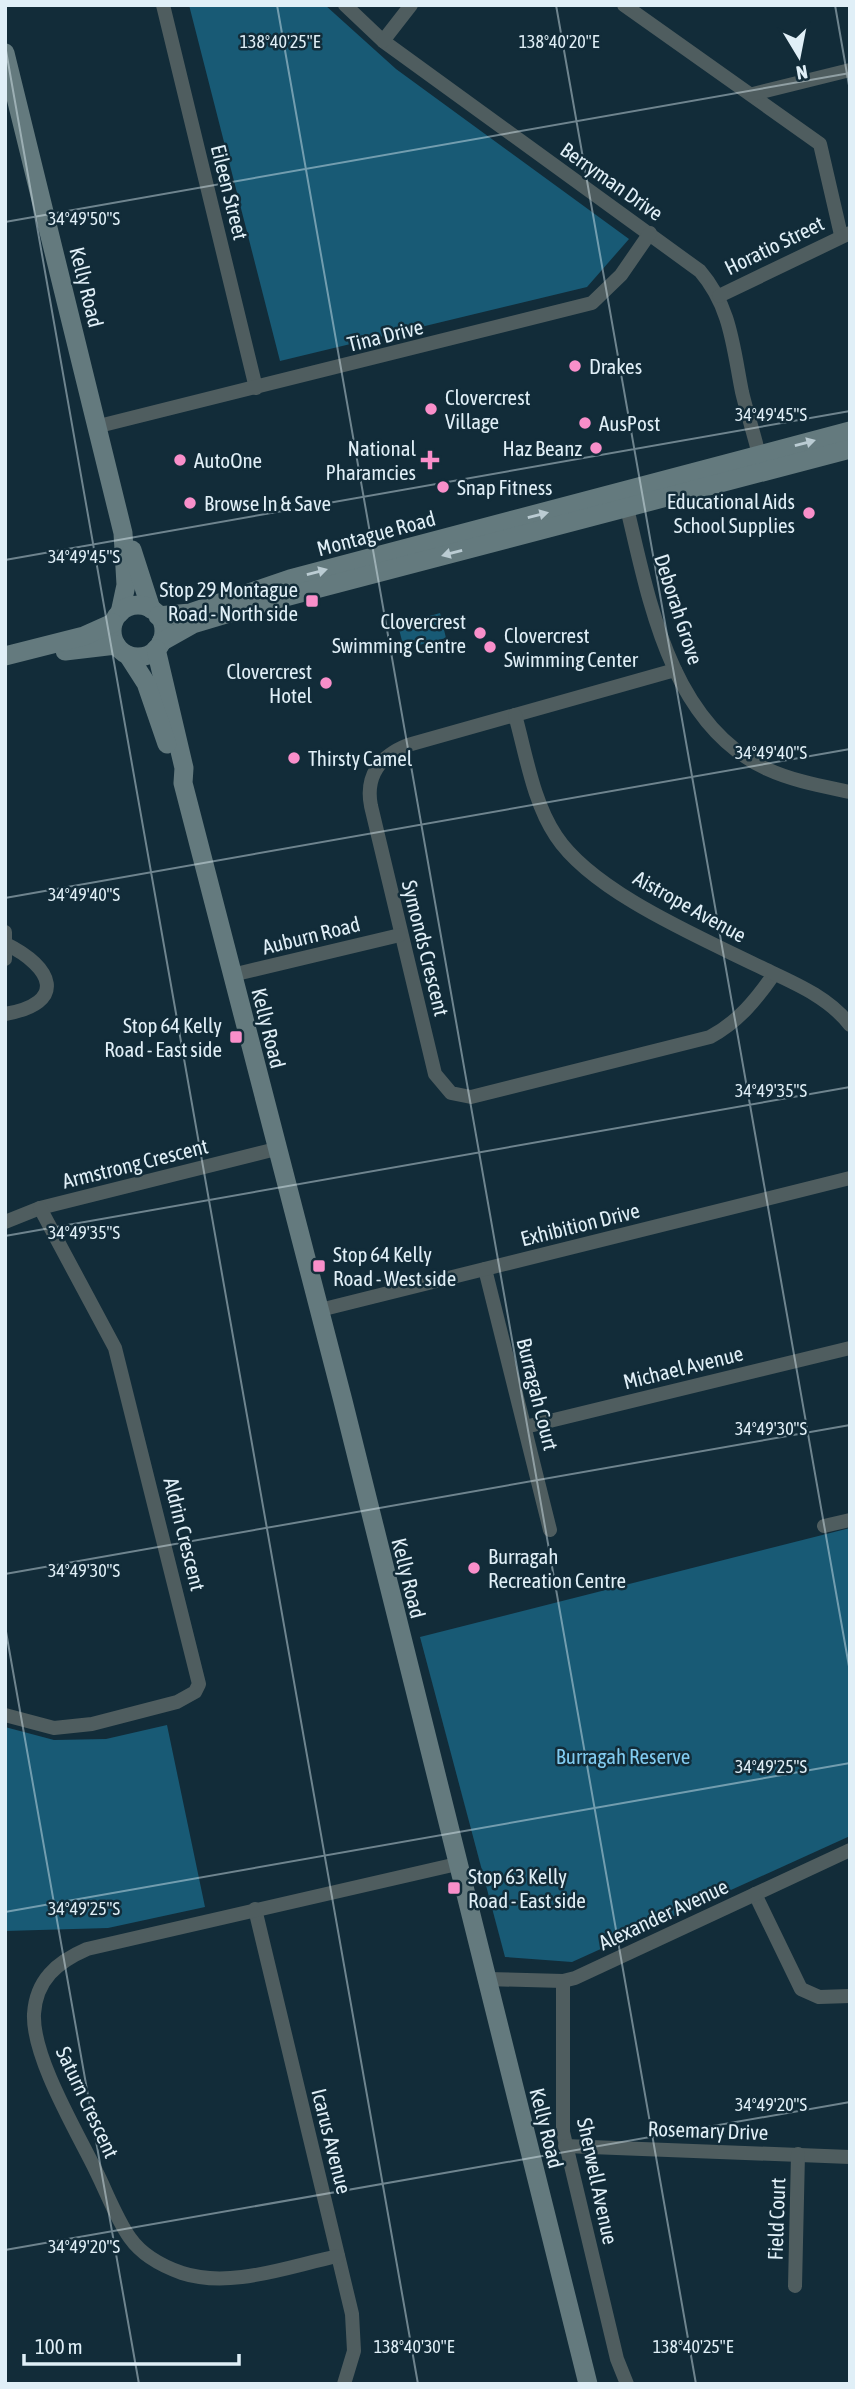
<svg xmlns="http://www.w3.org/2000/svg" width="855" height="2389" font-family="'Asap Condensed',sans-serif">
<style>
.green{fill:#185a75}
.lines{fill:none;stroke-linecap:round;stroke-linejoin:round}
.street{stroke:#4f5d5f;stroke-width:14}
.secondary{stroke:#647a7e;stroke-width:19}
.oneway{fill:#bbccd3}
.ticks{fill:none;stroke:#e0eff7;stroke-width:2;stroke-opacity:0.45}
.poi-dot{fill:#f98fca;stroke:#122c39;stroke-width:2.5}
.labels{text-anchor:middle;dominant-baseline:central;stroke-width:5;stroke-linejoin:round;paint-order:stroke}
.street-label{font-size:21px;fill:#e0eff7;stroke:#122c39}
.poi-label{font-size:21px;fill:#e0eff7;stroke:#122c39;text-anchor:start}
.park-label{font-size:21px;fill:#82ccf1;stroke:#122c39}
.ticks-label{font-size:18px;text-anchor:middle;fill:#e0eff7;stroke:#122c39;stroke-width:5;stroke-linejoin:round;paint-order:stroke}
</style>
<rect width="100%" height="100%" fill="#122c39"/>
<!-- green -->
<g class="green">
<polygon points="189,5 325,5 396,69 629,239 587,287 280,361"/>
<polygon points="440,613 446,638 404,649 398,625"/>
<polygon points="850,1528 850,1836 572,1962 505,1957 420,1637"/>
<polygon points="167,1725 205,1907 108,1928 5,1931 5,1727 54,1740 106,1739"/>
</g>
<g class="lines">
<!-- street -->
<g class="street">
<polyline points="163,5 256,388"/>
<path d="M345,5L383,41L700,271C731,307 733,347 742,392C747,413 754,434 759,455"/>
<polyline points="624,5 820,144 841,235"/>
<polyline points="383,41 411,5"/>
<polyline points="753,94 850,70"/>
<polyline points="719,296 850,233"/>
<polyline points="99,426 592,303 621,275 650,233"/>
<path d="M627,508C649,600 670,724 767,769C793,781 822,786 850,792"/>
<path d="M675,670L408,745C380,756 365,776 371,806L435,1074L451,1093L471,1097L710,1037C738,1022 756,1000 774,974"/>
<path d="M515,715C526,754 533,802 556,836C592,891 697,936 756,965C789,981 827,995 850,1025"/>
<polyline points="5,932 5,959"/>
<polyline points="232,975 400,935"/>
<path d="M5,1014C68,1003 53,967 6,944"/>
<polyline points="5,1222 40,1208 276,1149"/>
<polyline points="485,1269 550,1530"/>
<polyline points="320,1310 850,1178"/>
<polyline points="525,1427 850,1348"/>
<polyline points="824,1526 850,1520"/>
<polyline points="5,1715 54,1728 92,1724 177,1702 195,1692 199,1684 115,1348 40,1208"/>
<polyline points="755,1894 801,1989 819,1997 850,1996"/>
<polyline points="255,1909 352,2314 354,2351 344,2384"/>
<polyline points="486,1979 563,1981 575,1978 850,1850"/>
<polyline points="563,1981 563,2132 617,2359 627,2384"/>
<polyline points="565,2146 850,2157"/>
<path d="M338,2256C289,2266 231,2289 182,2273C162,2266 142,2255 130,2238C116,2218 107,2193 96,2171C77,2132 32,2057 34,2014C36,1980 57,1962 87,1949L457,1864"/>
<polyline points="795,2286 798,2154"/>
</g>
<!-- secondary -->
<g class="secondary">
<polyline points="5,53 123,533 126,585 120,613"/>
<polyline points="132,550 151,609"/>
<circle cx="138" cy="631" r="26"/>
<polyline points="158,616 190,613 290,579 850,431"/>
<polyline points="161,642 193,624 266,602 850,449"/>
<polyline points="156,649 184,768 183,783 343,1401 588,2384"/>
<polyline points="65,651 116,645"/>
<polyline points="128,655 146,683 167,744"/>
<polyline points="5,656 84,636 113,623"/>
</g>
</g>
<!-- one-way arrows -->
<defs><path id="oneway-solid" d="M-6-.8H1V-3.2L6.5 0L1 3.2V.8H-6Z" transform="scale(1.75)"/></defs>
<g class="oneway">
<use href="#oneway-solid" transform="translate(805 443) rotate(-15)"/>
<use href="#oneway-solid" transform="translate(538 515) rotate(-14)"/>
<use href="#oneway-solid" transform="translate(452 553) rotate(165)"/>
<use href="#oneway-solid" transform="translate(317 572) rotate(-15)"/>
</g>
<!-- ticks -->
<path class="ticks" d="M277,5L696,2384M556,5L850,1672M835,5L850,91M5,45L418,2384M5,222L850,73M5,560L850,411M5,898L850,749M5,1236L850,1087M5,1574L850,1425M5,1626L139,2384M5,1912L850,1763M5,2250L850,2102"/>
<!-- markers -->
<g class="poi-dot">
<circle cx="575" cy="366" r="7"/>
<circle cx="431" cy="409" r="7"/>
<circle cx="585" cy="423" r="7"/>
<circle cx="596" cy="448" r="7"/>
<circle cx="180" cy="460" r="7"/>
<path d="M426.5 449.5h7v7h7v7h-7v7h-7v-7h-7v-7h7z"/>
<circle cx="443" cy="487" r="7"/>
<circle cx="190" cy="503" r="7"/>
<circle cx="809" cy="513" r="7"/>
<rect x="305" y="594" width="14" height="14" rx="3.5"/>
<circle cx="480" cy="633" r="7"/>
<circle cx="490" cy="647" r="7"/>
<circle cx="326" cy="683" r="7"/>
<circle cx="294" cy="758" r="7"/>
<rect x="229" y="1030" width="14" height="14" rx="3.5"/>
<rect x="312" y="1259" width="14" height="14" rx="3.5"/>
<circle cx="474" cy="1568" r="7"/>
<rect x="447" y="1881" width="14" height="14" rx="3.5"/>
</g>
<g class="labels">
<!-- street labels -->
<g class="street-label">
<text transform="translate(612 181) rotate(35)">Berryman Drive</text>
<text transform="translate(230 192) rotate(76)">Eileen Street</text>
<text transform="translate(774 245) rotate(-26)">Horatio Street</text>
<text transform="translate(87 287) rotate(76)">Kelly Road</text>
<text transform="translate(385 335) rotate(-14)">Tina Drive</text>
<text transform="translate(376 533) rotate(-15)">Montague Road</text>
<text transform="translate(679 609) rotate(72)">Deborah Grove</text>
<text transform="translate(690 906) rotate(29)">Aistrope Avenue</text>
<text transform="translate(311 935) rotate(-14)">Auburn Road</text>
<text transform="translate(426 948) rotate(76)">Symonds Crescent</text>
<text transform="translate(269 1028) rotate(76)">Kelly Road</text>
<text transform="translate(135 1163) rotate(-14)">Armstrong Crescent</text>
<text transform="translate(580 1224) rotate(-14)">Exhibition Drive</text>
<text transform="translate(683 1367) rotate(-14)">Michael Avenue</text>
<text transform="translate(538 1394) rotate(76)">Burragah Court</text>
<text transform="translate(185 1534) rotate(76)">Aldrin Crescent</text>
<text transform="translate(409 1578) rotate(76)">Kelly Road</text>
<text transform="translate(663 1914) rotate(-25)">Alexander Avenue</text>
<text transform="translate(88 2102) rotate(65)">Saturn Crescent</text>
<text transform="translate(547 2128) rotate(76)">Kelly Road</text>
<text transform="translate(708 2130) rotate(2)">Rosemary Drive</text>
<text transform="translate(332 2141) rotate(76)">Icarus Avenue</text>
<text transform="translate(598 2181) rotate(78)">Sherwell Avenue</text>
<text transform="translate(776 2219) rotate(-88)">Field Court</text>
</g>
<!-- poi labels -->
<g class="poi-label">
<text x="589" y="366">Drakes</text>
<text x="445" y="397">Clovercrest<tspan x="445" dy="24">Village</tspan></text>
<text x="599" y="423">AusPost</text>
<text x="416" y="448" text-anchor="end">National<tspan x="416" dy="24">Pharamcies</tspan></text>
<text x="582" y="448" text-anchor="end">Haz Beanz</text>
<text x="194" y="460">AutoOne</text>
<text x="457" y="487">Snap Fitness</text>
<text x="795" y="501" text-anchor="end">Educational Aids<tspan x="795" dy="24">School Supplies</tspan></text>
<text x="204" y="503">Browse In &amp; Save</text>
<text x="298" y="589" text-anchor="end">Stop 29 Montague<tspan x="298" dy="24">Road - North side</tspan></text>
<text x="466" y="621" text-anchor="end">Clovercrest<tspan x="466" dy="24">Swimming Centre</tspan></text>
<text x="504" y="635">Clovercrest<tspan x="504" dy="24">Swimming Center</tspan></text>
<text x="312" y="671" text-anchor="end">Clovercrest<tspan x="312" dy="24">Hotel</tspan></text>
<text x="308" y="758">Thirsty Camel</text>
<text x="222" y="1025" text-anchor="end">Stop 64 Kelly<tspan x="222" dy="24">Road - East side</tspan></text>
<text x="333" y="1254">Stop 64 Kelly<tspan x="333" dy="24">Road - West side</tspan></text>
<text x="488" y="1556">Burragah<tspan x="488" dy="24">Recreation Centre</tspan></text>
<text x="468" y="1876">Stop 63 Kelly<tspan x="468" dy="24">Road - East side</tspan></text>
</g>
<!-- park labels -->
<g class="park-label">
<text x="623" y="1756">Burragah Reserve</text>
</g>
</g>
<g class="ticks-label">
<text x="559" y="48">138°40'20"E</text>
<text x="280" y="48">138°40'25"E</text>
<text x="84" y="225">34°49'50"S</text>
<text x="771" y="421">34°49'45"S</text>
<text x="84" y="563">34°49'45"S</text>
<text x="771" y="759">34°49'40"S</text>
<text x="84" y="901">34°49'40"S</text>
<text x="771" y="1097">34°49'35"S</text>
<text x="84" y="1239">34°49'35"S</text>
<text x="771" y="1435">34°49'30"S</text>
<text x="84" y="1577">34°49'30"S</text>
<text x="771" y="1773">34°49'25"S</text>
<text x="84" y="1915">34°49'25"S</text>
<text x="771" y="2111">34°49'20"S</text>
<text x="84" y="2253">34°49'20"S</text>
<text x="414" y="2353">138°40'30"E</text>
<text x="693" y="2353">138°40'25"E</text>
</g>
<!-- border -->
<rect width="855" height="2389" fill="none" stroke="#e0eff7" stroke-width="14"/>
<!-- north arrow -->
<g transform="translate(799 56) rotate(170)" stroke="#122c39" stroke-width="5" paint-order="stroke">
<path d="M0-5L12 26L0 18L-12 26Z" fill="#e0eff7"/>
<text y="-10" font-size="19" font-weight="bold" text-anchor="middle" fill="#e0eff7">N</text>
</g>
<!-- scale -->
<path d="M24 2354v10h215v-10" fill="none" stroke="#e0eff7" stroke-width="3.5"/>
<text x="35" y="2354" font-size="21" fill="#e0eff7" stroke="#122c39" stroke-width="5" paint-order="stroke">100 m</text>
</svg>
